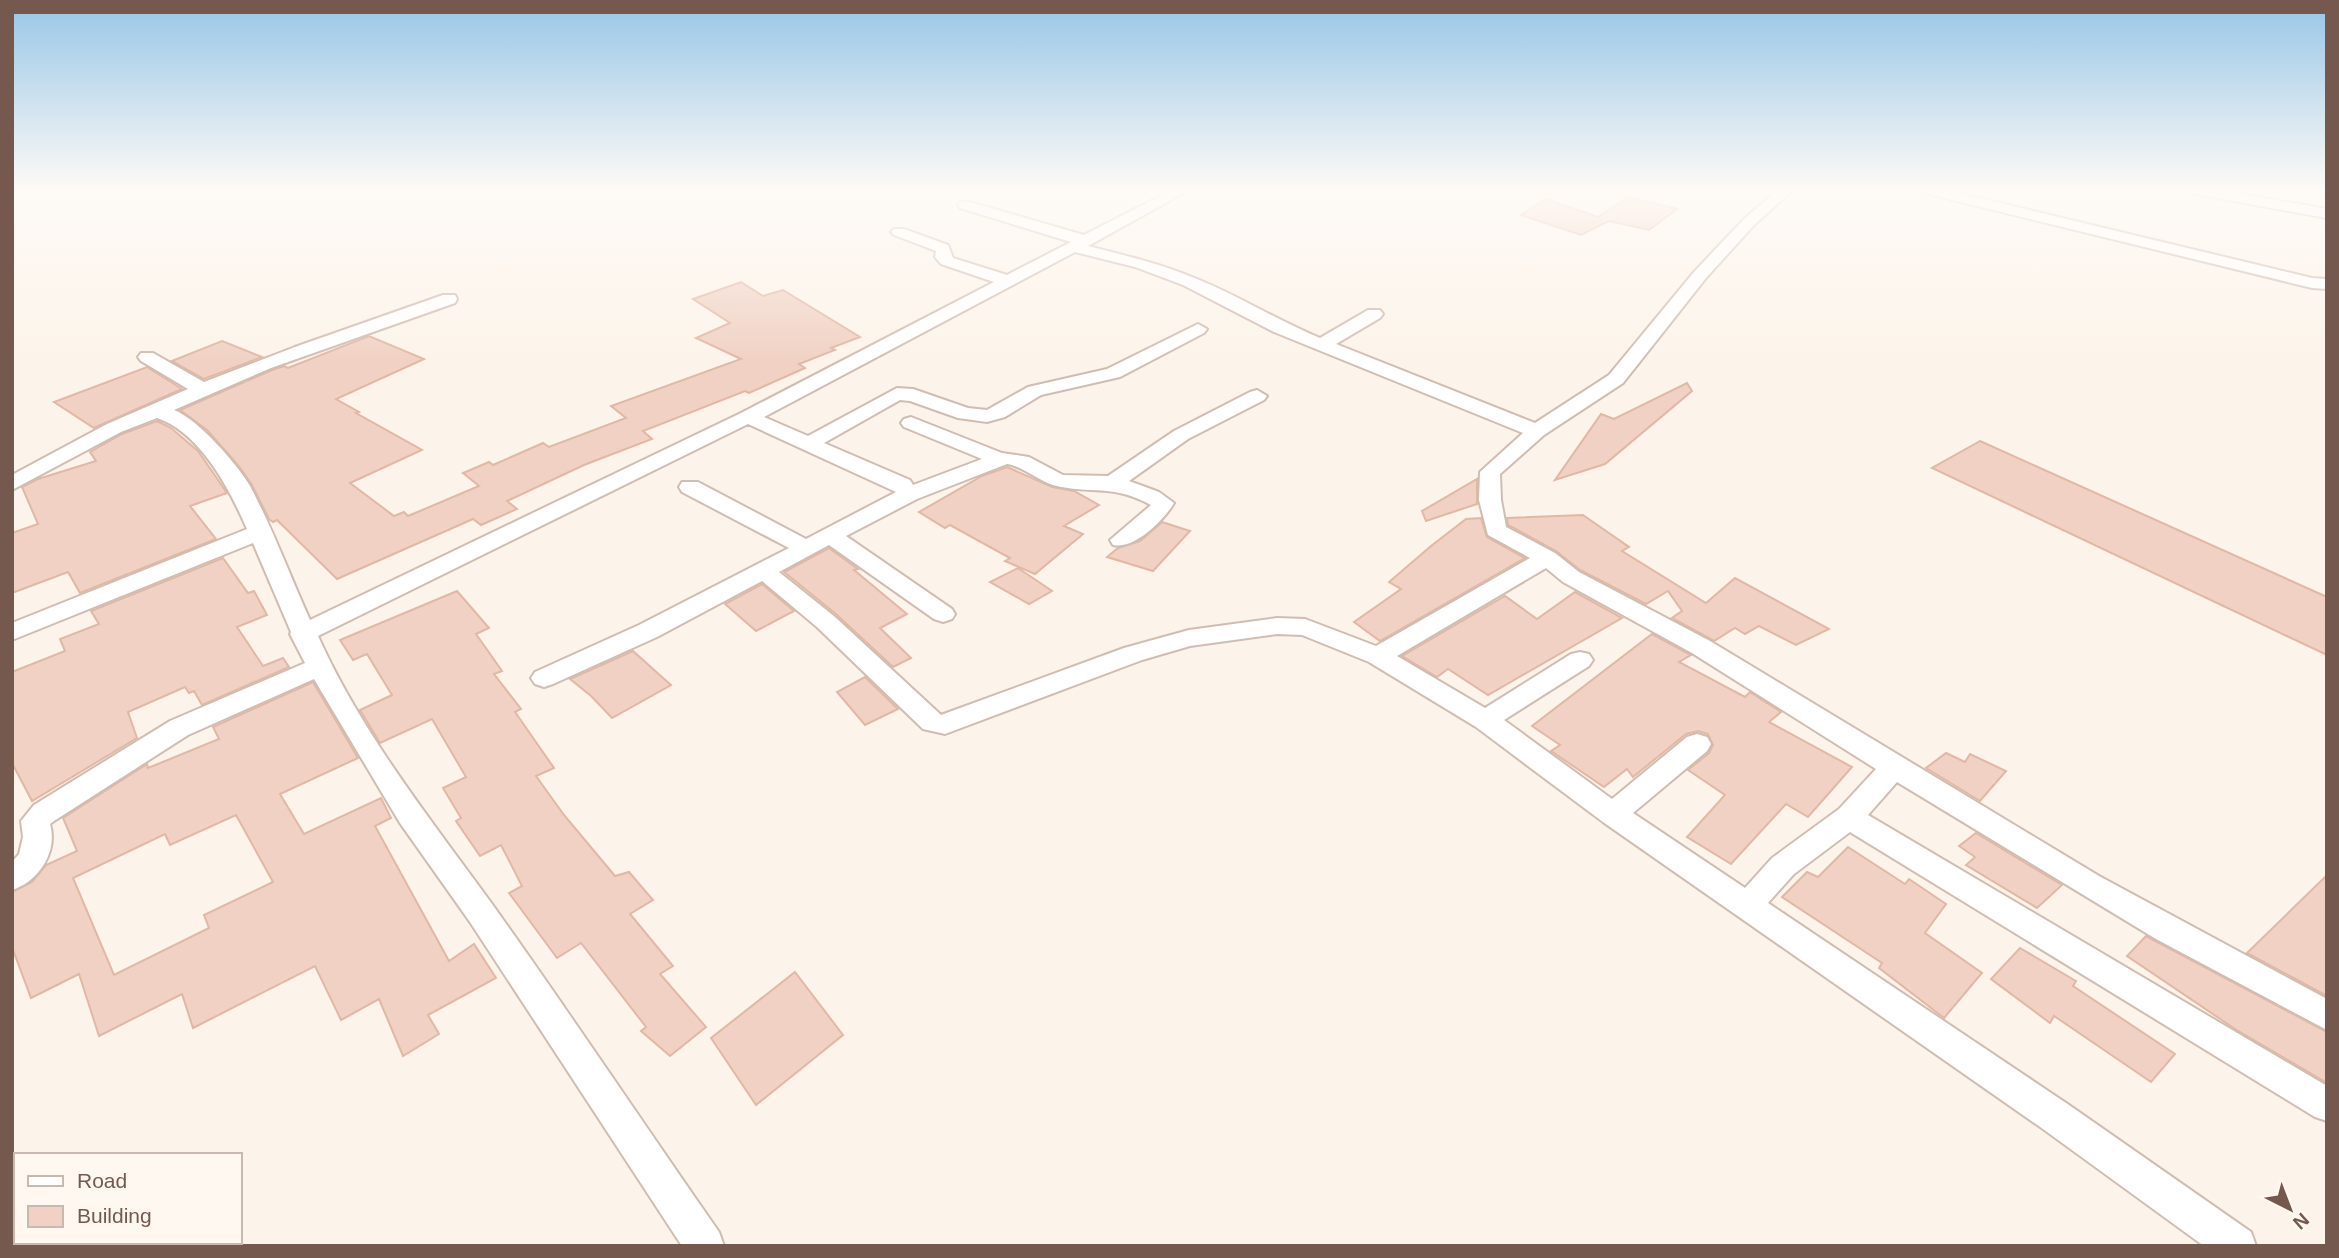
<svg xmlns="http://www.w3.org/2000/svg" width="2339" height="1258" font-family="Arial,sans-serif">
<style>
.building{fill:#f0d1c3;stroke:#e2b7a4;stroke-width:2;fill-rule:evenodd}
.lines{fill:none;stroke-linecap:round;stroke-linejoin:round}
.minor-casing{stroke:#d0bdb2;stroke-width:4}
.minor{fill:#fff;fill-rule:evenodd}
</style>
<rect width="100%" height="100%" fill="#fcf4ea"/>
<!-- building -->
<g class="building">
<polygon points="1629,197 1677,209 1649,230 1609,221 1581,235 1521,215 1546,199 1598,217"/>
<polygon points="741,282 763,296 783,290 860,337 831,348 835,350 799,364 805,368 749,393 745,391 643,431 652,439 584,465 507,501 517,509 481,525 473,519 337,579 277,520 273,522 269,519 252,485 238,465 207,430 180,410 272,370 284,366 288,368 369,336 424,359 336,399 359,412 356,413 422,450 350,483 394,516 404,512 408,516 479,486 463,473 489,462 493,465 543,443 549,447 626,418 611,406 741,359 696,338 730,323 693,299"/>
<polygon points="222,341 262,357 204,379 172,361"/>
<polygon points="147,367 182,389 94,428 54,402"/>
<polygon points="1687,383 1692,391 1605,464 1555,480 1601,414 1614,419"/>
<polygon points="157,421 171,428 198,451 227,493 190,506 216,539 80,593 68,572 12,593 12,533 38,524 22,487 38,479 96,461 90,452 122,434"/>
<polygon points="1980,441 2327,597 2327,655 1932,468"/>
<polygon points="1007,467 1052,487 1074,491 1099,505 1064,526 1083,534 1035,574 1005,561 1010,558 950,525 945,528 919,512 982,476"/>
<polygon points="1477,479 1477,504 1426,521 1422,511"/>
<polygon points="1583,515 1629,547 1622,551 1706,603 1735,578 1829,629 1796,645 1759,626 1745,634 1735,628 1714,641 1672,618 1682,611 1668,591 1646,604 1580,570 1556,551 1508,525 1507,518"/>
<polygon points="1481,518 1487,537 1525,558 1380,641 1354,622 1401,589 1389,582 1431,546 1466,519"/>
<polygon points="1162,522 1190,531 1153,571 1107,557 1118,548 1140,541"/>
<polygon points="829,548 858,569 854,570 907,614 880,628 911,658 893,667 837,615 784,572"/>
<polygon points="223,558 248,593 254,591 267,615 237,627 263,666 283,658 289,667 202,705 194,691 189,693 185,687 128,712 137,738 32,801 12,763 12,672 65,651 60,639 99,624 91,611"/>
<polygon points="1018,568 1052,591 1029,604 990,582"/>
<polygon points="762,584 794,611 756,631 725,604"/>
<polygon points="457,591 489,628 476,634 502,671 494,674 521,709 515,712 554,768 536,776 564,815 615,876 629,872 653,900 630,914 673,966 660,974 706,1027 670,1056 641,1031 646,1027 581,943 557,958 509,893 522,886 501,845 480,856 456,821 461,818 443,788 466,777 432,719 380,743 360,710 392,695 367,654 353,660 340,640"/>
<polygon points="1575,592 1622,618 1488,695 1448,669 1437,677 1402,656 1505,596 1537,619"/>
<polygon points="1652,634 1691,655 1679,662 1745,697 1750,692 1781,712 1769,722 1852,767 1808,817 1786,804 1731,864 1687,837 1725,795 1688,770 1709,753 1713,745 1708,734 1698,731 1686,734 1633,777 1627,769 1604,787 1551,751 1560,745 1532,726"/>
<polygon points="633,651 671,685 612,718 591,696 570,679"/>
<polygon points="865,677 898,709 865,725 837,692"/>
<path d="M313,682L358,758L280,794L304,834L381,798L391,818L375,826L449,961L474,944L496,978L428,1015L439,1034L403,1056L379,999L341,1020L315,966L193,1028L182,994L99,1036L79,974L31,998L12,947V892L32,882L46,865L77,851L63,818L147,764L148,768L219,739L213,727ZM236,815L273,882L204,915L209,928L114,975L73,878L165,834L170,845Z"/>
<polygon points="1946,753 1965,762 1970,754 2006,771 1980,801 1926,768"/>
<polygon points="1976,833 2062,885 2037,908 1966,865 1975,857 1959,846"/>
<polygon points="1848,847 1905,884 1909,879 1946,904 1925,933 1982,973 1944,1018 1879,968 1882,963 1782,897 1807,872 1818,877"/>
<polygon points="2327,875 2327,996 2247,953"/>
<polygon points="2146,936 2327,1032 2327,1083 2235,1029 2127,956"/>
<polygon points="2020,948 2076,981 2073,986 2175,1054 2151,1082 2054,1016 2050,1023 1991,979"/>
<polygon points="795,972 843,1035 756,1105 711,1038"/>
</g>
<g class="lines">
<defs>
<g id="minor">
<path d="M1174,189H1191L1088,246C1123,255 1158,263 1192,277C1236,294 1276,320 1320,338L1368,310H1380L1383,314L1380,318L1336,344L1535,423L1609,375L1694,272L1744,219L1779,189H1794L1754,225L1706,278L1623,383L1544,435L1500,474L1501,500L1506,527L1555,553L1579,572L1710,641L2099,876L2327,999V1030L2156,939L1897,782L1868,815L2327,1086V1121L2315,1117L1850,832L1794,874L1768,903L2069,1105L2251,1232L2256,1246H2204L2043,1129L1603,822L1476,727L1369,662L1302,635L1277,634L1190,646L1142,660L945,734L923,729L817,627L762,581L657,637L553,684L544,687L535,684L531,678L535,672L639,625L789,548L682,492L679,487L682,482H698L806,539L896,492L748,424L318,636C361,732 430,819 492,904C569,1012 643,1123 719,1232L724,1246H682L470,922L400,823L314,679L188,735L54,821L50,824C58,852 39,881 12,890V862L19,854L23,837L21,821L34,805L170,721L305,663L290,634L291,632L253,543L12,640V623L247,529C230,490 201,433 157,418L121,432L12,490V475L107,424L188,389L141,361L138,357L141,353H153L204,382L295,347L443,295H455L457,299L455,303L271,368L174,410C198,419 237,464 250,486C273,529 290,576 310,620L741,413L994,282L941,264L935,257L936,251L894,235L891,232L894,229H904L948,245L953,258L1007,275L1071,242L960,208L958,205L960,202H970L1084,235ZM1075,252L1135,267L1183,285L1274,332L1523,433L1480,472L1479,500L1488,535L1530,558L1376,646L1305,619L1277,618L1189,630L1124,648L941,715L835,617L779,572L829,545L934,619L943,622L952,619L955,614L952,609L846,536L917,499L1007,464C1024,467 1037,480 1053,485C1091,495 1111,483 1151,505L1110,540L1113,545C1134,550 1164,520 1174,503L1159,492L1129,481L1188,439L1264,400L1267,396L1257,390L1250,392L1174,431L1108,476L1063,475L1029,457L1002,453L911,417L904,419L901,423L904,427L982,459L913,485L910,480L824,443L900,400L910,401L958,418L987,422L1005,417L1041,395L1120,377L1204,333L1207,329L1198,324L1107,369L1028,387L987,410L968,408L913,389L897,388L808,436L764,417ZM1546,568L1563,582L1692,653L1876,769L1839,809L1772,858L1745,888L1633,813L1707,751L1711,744L1707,737L1697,734L1687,737L1612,799L1504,720L1589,666L1593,660L1589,654L1580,652L1571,654L1485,708L1397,656Z"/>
<polygon points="1918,189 1942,189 2312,278 2327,279 2327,289 2312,288 1920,192"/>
<polygon points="2183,189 2212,189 2327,209 2327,218 2190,193"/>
</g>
</defs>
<!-- minor casing -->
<use href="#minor" class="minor-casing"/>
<!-- minor -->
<use href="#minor" class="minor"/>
</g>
<!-- sky -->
<linearGradient id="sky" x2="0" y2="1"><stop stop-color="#97c6e7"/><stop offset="0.52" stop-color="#fefaf6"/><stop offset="1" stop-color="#fefaf6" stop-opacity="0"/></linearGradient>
<rect width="2339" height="365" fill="url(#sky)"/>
<!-- border -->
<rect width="2339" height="1258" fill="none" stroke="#76594e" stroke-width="28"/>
<!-- legend -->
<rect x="14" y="1153" width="228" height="91" fill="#fef8f1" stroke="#c8b8b0" stroke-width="2"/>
<rect x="28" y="1176" width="35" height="10" fill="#ffffff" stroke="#c8b8b0" stroke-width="2"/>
<text x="77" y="1188" font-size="21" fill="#76594e">Road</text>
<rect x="28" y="1206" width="35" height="21" fill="#f0d1c3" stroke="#c8b8b0" stroke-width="2"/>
<text x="77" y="1223" font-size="21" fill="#76594e">Building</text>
<!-- north arrow -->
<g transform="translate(2290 1209) rotate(138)" stroke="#fef8f1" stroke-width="5" paint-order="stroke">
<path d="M0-5L12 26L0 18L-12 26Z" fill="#76594e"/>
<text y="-10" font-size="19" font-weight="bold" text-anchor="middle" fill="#76594e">N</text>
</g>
</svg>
